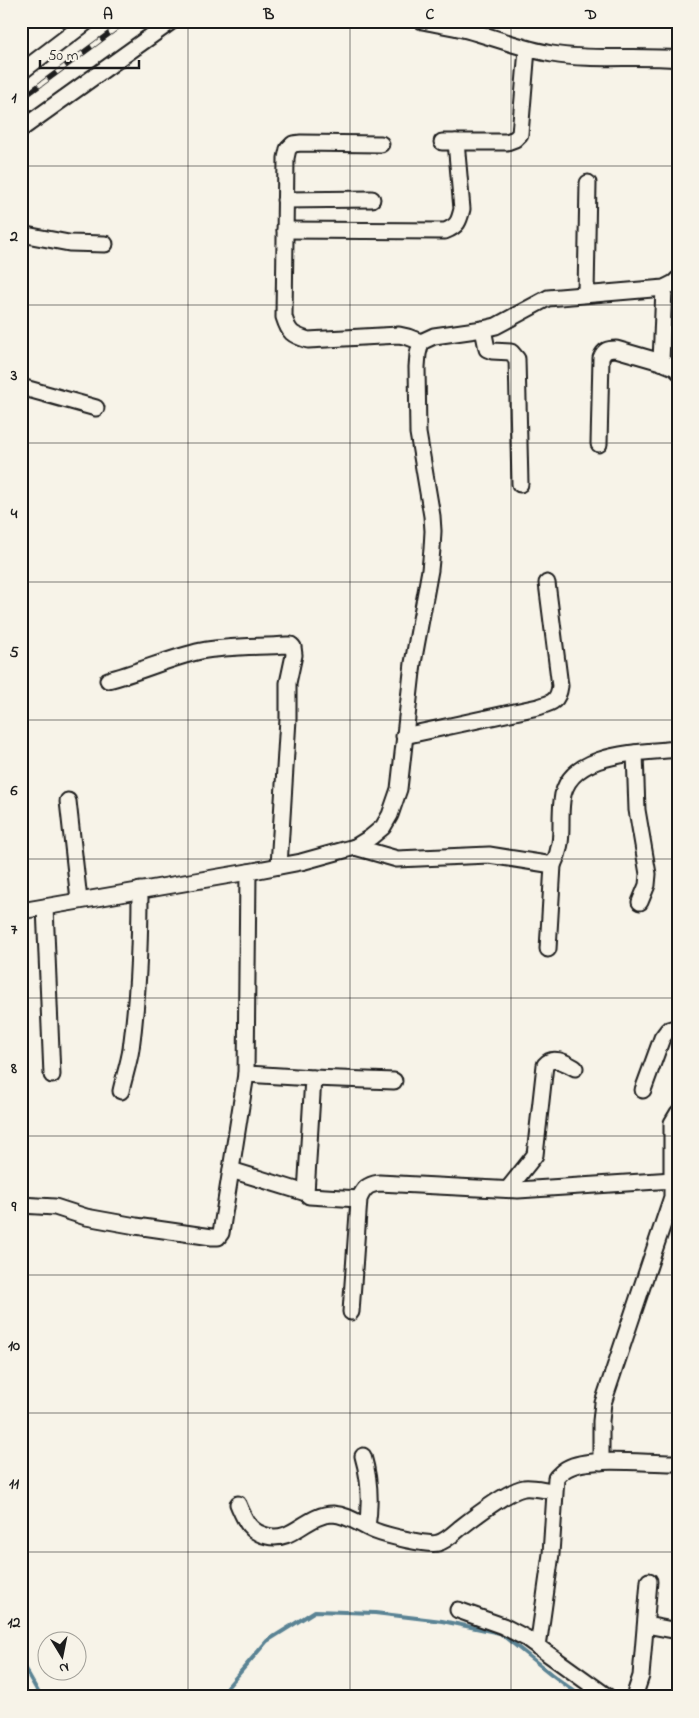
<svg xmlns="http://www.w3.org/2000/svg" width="699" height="1718" font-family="'Indie Flower',sans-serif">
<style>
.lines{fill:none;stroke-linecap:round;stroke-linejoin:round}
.stream{stroke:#5a8394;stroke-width:4}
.minor-casing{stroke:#1c1c1c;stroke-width:19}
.minor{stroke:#f7f3e8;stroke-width:15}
.rail-casing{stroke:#1c1c1c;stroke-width:5.5}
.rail{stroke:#f7f3e8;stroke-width:4;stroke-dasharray:11;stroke-linecap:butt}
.grid{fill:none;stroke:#1c1c1c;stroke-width:1;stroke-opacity:0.55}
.neatline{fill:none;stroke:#1c1c1c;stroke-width:2}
.grid-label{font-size:16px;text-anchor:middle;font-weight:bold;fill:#1c1c1c}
</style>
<rect width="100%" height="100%" fill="#f7f3e8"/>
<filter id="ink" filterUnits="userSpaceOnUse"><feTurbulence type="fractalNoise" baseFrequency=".02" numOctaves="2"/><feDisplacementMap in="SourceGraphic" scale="10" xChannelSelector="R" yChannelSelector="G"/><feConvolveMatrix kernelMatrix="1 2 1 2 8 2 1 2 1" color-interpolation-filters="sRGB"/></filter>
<g filter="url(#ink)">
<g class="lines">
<!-- stream -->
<g class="stream">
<polyline points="21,1662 41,1697"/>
<polyline points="219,1697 267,1641 315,1611 375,1613 442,1621 500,1633 551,1674 582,1697"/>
</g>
<defs>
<g id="minor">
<path d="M422,21C437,24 453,26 467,30C496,38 523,49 552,54C593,61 636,55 678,59"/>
<polyline points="21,72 88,21"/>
<polyline points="21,129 172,21"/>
<polyline points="442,142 507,142 515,139 520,134 527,49"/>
<path d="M381,144L301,143L293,144L288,149L286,158L284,317C289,333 292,335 308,340L399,335L408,337L421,342"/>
<polyline points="285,200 372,199"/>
<path d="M285,230L445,231C458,226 459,221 462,209L456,142"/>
<polyline points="21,234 69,243 105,244"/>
<polyline points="664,288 661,362 676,368 678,371"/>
<polyline points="586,294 588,183"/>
<polyline points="483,329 487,349 492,351 511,352 517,359 520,484"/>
<polyline points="21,387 96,408"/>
<path d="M599,444L601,358C604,350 608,349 616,349L661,362"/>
<path d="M108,680C140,672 169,658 201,651C228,646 259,647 287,645H291L293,647L294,655L288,683V719L279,866"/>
<path d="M404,736L538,707C551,703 558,702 560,686L547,583"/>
<polyline points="635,753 637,810 648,874 647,885 640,902"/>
<polyline points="68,801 79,900"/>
<polyline points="355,847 397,859 489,855 553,865 548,949"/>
<path d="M553,865C565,841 559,825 562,801C566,751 641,753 678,749"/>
<polyline points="248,872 246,1074 313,1078 306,1193 309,1196 359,1199"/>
<polyline points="45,907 52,1075"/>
<polyline points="21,911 248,872 301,862 355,847 371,837 383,827 390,815 399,789 413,663 430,570 432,549 433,531 432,516 418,433 417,367 418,354 421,342 434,336 483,329 496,326 548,298 664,288 674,283 678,279"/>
<polyline points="313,1078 394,1081"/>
<polyline points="643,1090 662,1038 668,1030 678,1027"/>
<path d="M121,1091C124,1077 129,1063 131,1049C138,997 140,943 140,890"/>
<polyline points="231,1170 306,1193"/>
<path d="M508,1189L535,1155L545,1065C553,1055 566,1063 575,1068"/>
<polyline points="21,1205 55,1207 86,1217 136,1226 212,1237 218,1237 221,1233 246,1074"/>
<path d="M351,1312L359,1199C364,1188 367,1185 379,1183L518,1190L673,1180"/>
<path d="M363,1456C370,1480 371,1502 367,1527"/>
<polyline points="601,1462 601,1421 603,1403 672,1197 672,1123 678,1113"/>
<path d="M238,1504C245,1520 249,1532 267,1536C292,1543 307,1514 333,1514C349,1515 360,1525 375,1531C385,1535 428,1546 438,1543C446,1541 453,1534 460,1528C474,1517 507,1491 524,1488C533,1487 544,1490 554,1491"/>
<polyline points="458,1610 503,1626 526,1638 608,1697"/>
<polyline points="646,1625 678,1631"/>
<path d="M538,1647L551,1554L556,1478C560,1474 563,1470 568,1468C589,1456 651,1464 678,1463"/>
<polyline points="634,1697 641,1676 649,1581"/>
</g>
</defs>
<!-- minor casing -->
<use href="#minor" class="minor-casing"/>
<!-- minor -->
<use href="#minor" class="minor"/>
<defs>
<polyline id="rail" points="21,99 126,21"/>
</defs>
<!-- rail casing -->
<use href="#rail" class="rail-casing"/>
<!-- rail -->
<use href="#rail" class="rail"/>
</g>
</g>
<!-- grid -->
<path class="grid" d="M188,21V1697M350,21V1697M511,21V1697M21,166H678M21,305H678M21,443H678M21,582H678M21,720H678M21,859H678M21,998H678M21,1136H678M21,1275H678M21,1413H678M21,1552H678"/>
<!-- margin -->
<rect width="699" height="1718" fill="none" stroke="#f7f3e8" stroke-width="55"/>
<!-- north arrow -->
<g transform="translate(62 1656) rotate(170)"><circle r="24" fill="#f7f3e8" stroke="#9f9d96"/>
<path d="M0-4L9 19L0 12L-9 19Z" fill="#1c1c1c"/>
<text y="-8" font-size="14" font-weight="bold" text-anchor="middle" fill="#1c1c1c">N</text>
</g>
<!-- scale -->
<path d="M40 60v8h99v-8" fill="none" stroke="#1c1c1c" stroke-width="2.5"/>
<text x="48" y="60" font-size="15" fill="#1c1c1c" stroke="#f7f3e8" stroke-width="4" paint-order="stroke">50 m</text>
<rect x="28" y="28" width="644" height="1662" class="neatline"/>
<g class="grid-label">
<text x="108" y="19">A</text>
<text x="269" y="19">B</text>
<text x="430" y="19">C</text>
<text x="591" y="19">D</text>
<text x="14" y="102">1</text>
<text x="14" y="241">2</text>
<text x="14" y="380">3</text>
<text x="14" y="518">4</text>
<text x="14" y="657">5</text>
<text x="14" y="795">6</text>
<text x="14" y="934">7</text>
<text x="14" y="1073">8</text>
<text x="14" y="1211">9</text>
<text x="14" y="1350">10</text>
<text x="14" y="1488">11</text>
<text x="14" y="1627">12</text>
</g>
</svg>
